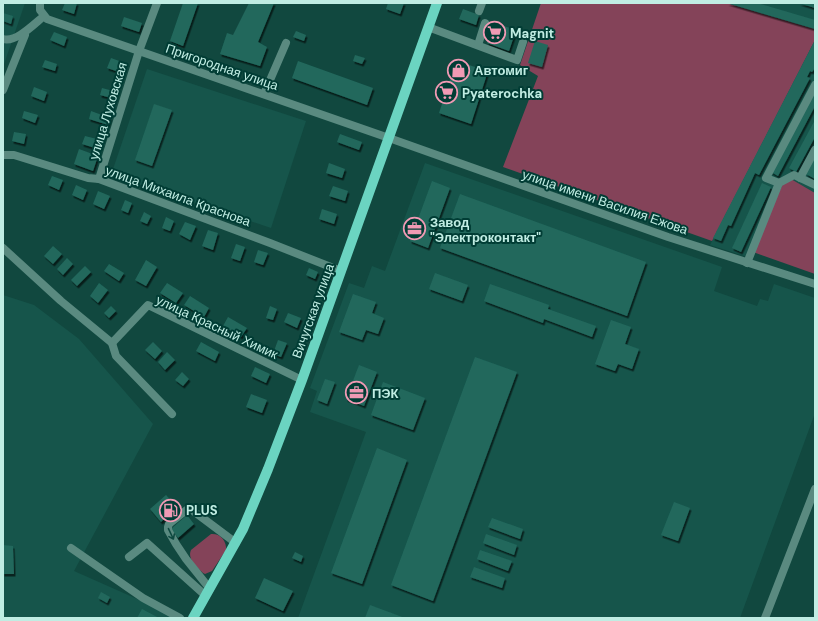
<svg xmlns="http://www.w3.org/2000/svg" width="818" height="621" font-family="'DM Sans',sans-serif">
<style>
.built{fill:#16554b}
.green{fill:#844359}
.building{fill:#21685c;filter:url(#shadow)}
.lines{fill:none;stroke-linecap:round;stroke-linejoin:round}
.minor{stroke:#5a8a80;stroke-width:8}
.major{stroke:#6bd4c1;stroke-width:10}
.oneway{stroke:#0e4940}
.labels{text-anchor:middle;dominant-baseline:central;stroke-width:4;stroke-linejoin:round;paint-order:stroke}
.poi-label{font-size:13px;font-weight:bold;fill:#c0ede3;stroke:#013d35;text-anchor:start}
.street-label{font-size:13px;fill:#c0ede3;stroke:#013d35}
</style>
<defs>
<filter id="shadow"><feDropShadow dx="1.5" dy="2.5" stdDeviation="0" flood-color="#0009"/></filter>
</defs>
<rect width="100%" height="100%" fill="#11483f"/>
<!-- built -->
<g class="built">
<polygon points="3,3 25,3 3,67"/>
<polygon points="726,3 815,3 815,29"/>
<polygon points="815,40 815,193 791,179 751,258 710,245"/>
<polygon points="147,69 306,121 271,228 111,175"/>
<polygon points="425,163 722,267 714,291 757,306 760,299 768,301 774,284 815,298 815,413 740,618 298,618 366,432 310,412 317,391 310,388 349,283 364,288 372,266 385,271"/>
<polygon points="3,295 34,305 79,339 153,424 74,571 180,618 3,618"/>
</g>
<!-- green -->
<g class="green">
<polygon points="541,3 726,3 815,29 815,40 712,241 503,167 538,76 520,65"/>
<polygon points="791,179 815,193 815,274 753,252 784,181"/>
<path d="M211,534C220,533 227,541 226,550L212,571L205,574L203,573C197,567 187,559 191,550Z"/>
</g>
<!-- building -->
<g class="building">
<polygon points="65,3 77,3 74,14 62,10"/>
<polygon points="183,3 198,3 183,46 170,41"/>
<polygon points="249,3 274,3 258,42 267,47 260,66 220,54 227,33 233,35"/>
<polygon points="388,3 404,3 400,14 386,9"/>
<polygon points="727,3 757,3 815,20 815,29"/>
<polygon points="799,3 815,3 815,8"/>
<polygon points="463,9 479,15 476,25 459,19"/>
<polygon points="3,13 13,16 11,24 3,21"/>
<polygon points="124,17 142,23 139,32 121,26"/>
<polygon points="494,23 516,30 509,51 487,43"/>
<polygon points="296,31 306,35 304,41 293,37"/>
<polygon points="54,32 67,37 64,46 50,40"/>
<polygon points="815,40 815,68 812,72 810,71 807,77 810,78 759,175 755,173 731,226 728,225 721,241 713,238"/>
<polygon points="535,41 548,45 542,67 528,63"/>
<polygon points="355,55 365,58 362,64 353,61"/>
<polygon points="111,58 122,62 119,72 107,68"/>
<polygon points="45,60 57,64 55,71 42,67"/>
<polygon points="298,61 373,88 367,105 292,78"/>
<polygon points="456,61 488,71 471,124 439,113"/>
<polygon points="34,87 47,92 44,101 31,96"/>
<polygon points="102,88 117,92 115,99 100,95"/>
<polygon points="815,89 815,106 778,176 771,172"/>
<polygon points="154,104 172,110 152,166 135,160"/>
<polygon points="24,111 38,115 35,123 22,118"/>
<polygon points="91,111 110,118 108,125 89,119"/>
<polygon points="815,120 815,137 796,172 789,168"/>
<polygon points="14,132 26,134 24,144 12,141"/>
<polygon points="340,134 362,142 359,150 337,142"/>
<polygon points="85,136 101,140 98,149 82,144"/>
<polygon points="79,149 98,156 93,171 74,164"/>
<polygon points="815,157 815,179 806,174"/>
<polygon points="329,163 345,169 342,178 326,173"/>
<polygon points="52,176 63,180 59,190 48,185"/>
<polygon points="432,181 450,188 428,248 410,241"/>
<polygon points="762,183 771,187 741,252 732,248"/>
<polygon points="76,185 87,190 83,200 72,195"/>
<polygon points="333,186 348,191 345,201 329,196"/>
<polygon points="98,191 110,196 104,209 93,204"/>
<polygon points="460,194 646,262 627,316 440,248"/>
<polygon points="125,200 132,203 128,213 121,210"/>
<polygon points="322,209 337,214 334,224 319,219"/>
<polygon points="144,212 151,216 147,224 140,221"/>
<polygon points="166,217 174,221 170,231 162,228"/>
<polygon points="185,222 196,226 190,240 179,234"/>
<polygon points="208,230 218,233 213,250 202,246"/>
<polygon points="236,244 245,247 240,261 231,258"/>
<polygon points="53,246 62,254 53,264 44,256"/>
<polygon points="258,250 268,253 263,265 254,262"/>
<polygon points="67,258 73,264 63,275 57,269"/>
<polygon points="146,260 157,267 146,286 135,280"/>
<polygon points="109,264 124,273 119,281 104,271"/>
<polygon points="85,266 91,272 77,286 71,280"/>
<polygon points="309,268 318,272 315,279 306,275"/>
<polygon points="435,273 468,285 462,301 429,289"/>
<polygon points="99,283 108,290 98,303 90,296"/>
<polygon points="167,283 183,293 176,303 160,293"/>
<polygon points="490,284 549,305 548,309 596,326 592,337 544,319 543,323 484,301"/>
<polygon points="353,294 376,302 372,313 384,318 378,334 366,330 362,340 339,332"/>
<polygon points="190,296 209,308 204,317 184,305"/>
<polygon points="111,306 116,311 109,318 104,313"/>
<polygon points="270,306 277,309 273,320 266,318"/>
<polygon points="288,313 301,318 297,328 284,322"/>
<polygon points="228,317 247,328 241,337 223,326"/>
<polygon points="611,320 631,327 625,344 639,349 632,369 618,364 615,371 595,364"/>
<polygon points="278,340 287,343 281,357 273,354"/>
<polygon points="153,342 162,351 155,359 145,350"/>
<polygon points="201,342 219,352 215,361 196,351"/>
<polygon points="167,352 175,360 165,370 158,362"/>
<polygon points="475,357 517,372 433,601 391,585"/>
<polygon points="359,365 377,372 364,406 346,399"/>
<polygon points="255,367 270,374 266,383 251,376"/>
<polygon points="182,372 189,379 183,386 175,380"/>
<polygon points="325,379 335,382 327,404 317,400"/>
<polygon points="383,382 425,398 413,430 371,415"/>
<polygon points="251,394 267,400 262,413 246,407"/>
<polygon points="377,448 407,460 362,584 331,573"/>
<polygon points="166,495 177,507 161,522 150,509"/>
<polygon points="674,502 690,508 678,541 661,535"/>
<polygon points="187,515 194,524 178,538 171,529"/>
<polygon points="492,518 523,529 520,539 488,527"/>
<polygon points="486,534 517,545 514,555 483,543"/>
<polygon points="3,545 13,546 14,574 3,574"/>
<polygon points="480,550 512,561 508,571 477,559"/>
<polygon points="295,552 303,556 301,562 292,558"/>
<polygon points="474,567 505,578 502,588 470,577"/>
<polygon points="264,578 293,591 283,611 255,598"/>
<polygon points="101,592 110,597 107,603 98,598"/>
<polygon points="370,605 405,618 365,618"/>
<polygon points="142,609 159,618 137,618"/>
</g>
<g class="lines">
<!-- minor -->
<g class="minor">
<polyline points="40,3 40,10 47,19 389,138 668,237 815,284"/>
<polyline points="479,11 482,3"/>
<polyline points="428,27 517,60 523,42"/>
<path d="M3,39C16,43 34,24 44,16"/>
<polyline points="478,45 485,23"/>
<polyline points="3,90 25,35"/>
<polyline points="264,94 286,43"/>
<polyline points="3,155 14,155 88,178 99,179 270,243 341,271"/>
<polyline points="800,178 815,150"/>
<polyline points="99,179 139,51 157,3"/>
<polyline points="779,183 766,178 815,85"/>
<polyline points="3,248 61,301 112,343 148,305 302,380"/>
<polyline points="747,263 779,183 794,175 815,185"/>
<polyline points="112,343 116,356 172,414"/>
<polyline points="71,548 143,598 180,618"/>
<polyline points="129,557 147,543 206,596"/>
<polyline points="210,589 186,559 176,544 168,530 168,527 169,524 189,508 192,510 236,543"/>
<polyline points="765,618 815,489"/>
</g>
<!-- major -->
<polyline class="major" points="193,618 243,529 268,469 302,380 437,3"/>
</g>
<!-- one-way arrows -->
<defs><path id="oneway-shaft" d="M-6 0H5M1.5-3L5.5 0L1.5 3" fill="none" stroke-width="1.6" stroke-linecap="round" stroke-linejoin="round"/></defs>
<use class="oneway" href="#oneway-shaft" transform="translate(171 534) rotate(65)"/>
<!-- icons -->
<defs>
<symbol id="supermarket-ring" viewBox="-11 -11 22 22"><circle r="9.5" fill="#013d35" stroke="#f09ab4" stroke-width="1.5"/><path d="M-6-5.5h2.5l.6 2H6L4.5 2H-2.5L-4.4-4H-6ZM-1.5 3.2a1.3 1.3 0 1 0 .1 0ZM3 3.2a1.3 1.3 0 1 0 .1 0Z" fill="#f09ab4"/></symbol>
<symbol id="shop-ring" viewBox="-11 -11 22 22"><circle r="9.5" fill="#013d35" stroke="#f09ab4" stroke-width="1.5"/><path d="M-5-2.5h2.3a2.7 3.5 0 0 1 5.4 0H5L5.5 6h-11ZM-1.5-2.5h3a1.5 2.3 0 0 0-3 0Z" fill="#f09ab4"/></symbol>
<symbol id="office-ring" viewBox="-11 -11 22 22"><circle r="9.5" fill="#013d35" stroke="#f09ab4" stroke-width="1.5"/><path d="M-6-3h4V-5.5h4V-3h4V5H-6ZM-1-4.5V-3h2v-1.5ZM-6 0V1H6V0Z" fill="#f09ab4"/></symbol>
<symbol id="fuel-ring" viewBox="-11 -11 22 22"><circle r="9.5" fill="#013d35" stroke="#f09ab4" stroke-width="1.5"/><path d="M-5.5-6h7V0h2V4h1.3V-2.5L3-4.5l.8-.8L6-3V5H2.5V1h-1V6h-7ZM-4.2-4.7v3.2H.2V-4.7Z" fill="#f09ab4"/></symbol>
</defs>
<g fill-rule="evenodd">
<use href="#supermarket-ring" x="482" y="20" width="25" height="25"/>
<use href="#shop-ring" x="446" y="58" width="25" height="25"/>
<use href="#supermarket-ring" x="434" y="80" width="25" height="25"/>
<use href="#office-ring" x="402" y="216" width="25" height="25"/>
<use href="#office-ring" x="344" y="380" width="25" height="25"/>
<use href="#fuel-ring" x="158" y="498" width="25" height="25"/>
</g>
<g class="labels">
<!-- poi labels -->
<g class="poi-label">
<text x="510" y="33">Magnit</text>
<text x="474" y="70">Автомиг</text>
<text x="462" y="93">Pyaterochka</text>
<text x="430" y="222">Завод<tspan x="430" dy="15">"Электроконтакт"</tspan></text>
<text x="372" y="393">ПЭК</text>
<text x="186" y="510">PLUS</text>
</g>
<!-- street labels -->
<g class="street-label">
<text transform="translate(222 67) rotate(19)">Пригородная улица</text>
<text transform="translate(108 111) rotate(-73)">улица Луховская</text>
<text transform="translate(178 196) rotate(20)">улица Михаила Краснова</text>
<text transform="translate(605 202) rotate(19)">улица имени Василия Ежова</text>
<text transform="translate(313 311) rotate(-70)">Вичугская улица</text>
<text transform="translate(217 327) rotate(25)">улица Красный Химик</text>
</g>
</g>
<!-- border -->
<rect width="818" height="621" fill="none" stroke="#c0ede3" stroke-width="8"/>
</svg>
